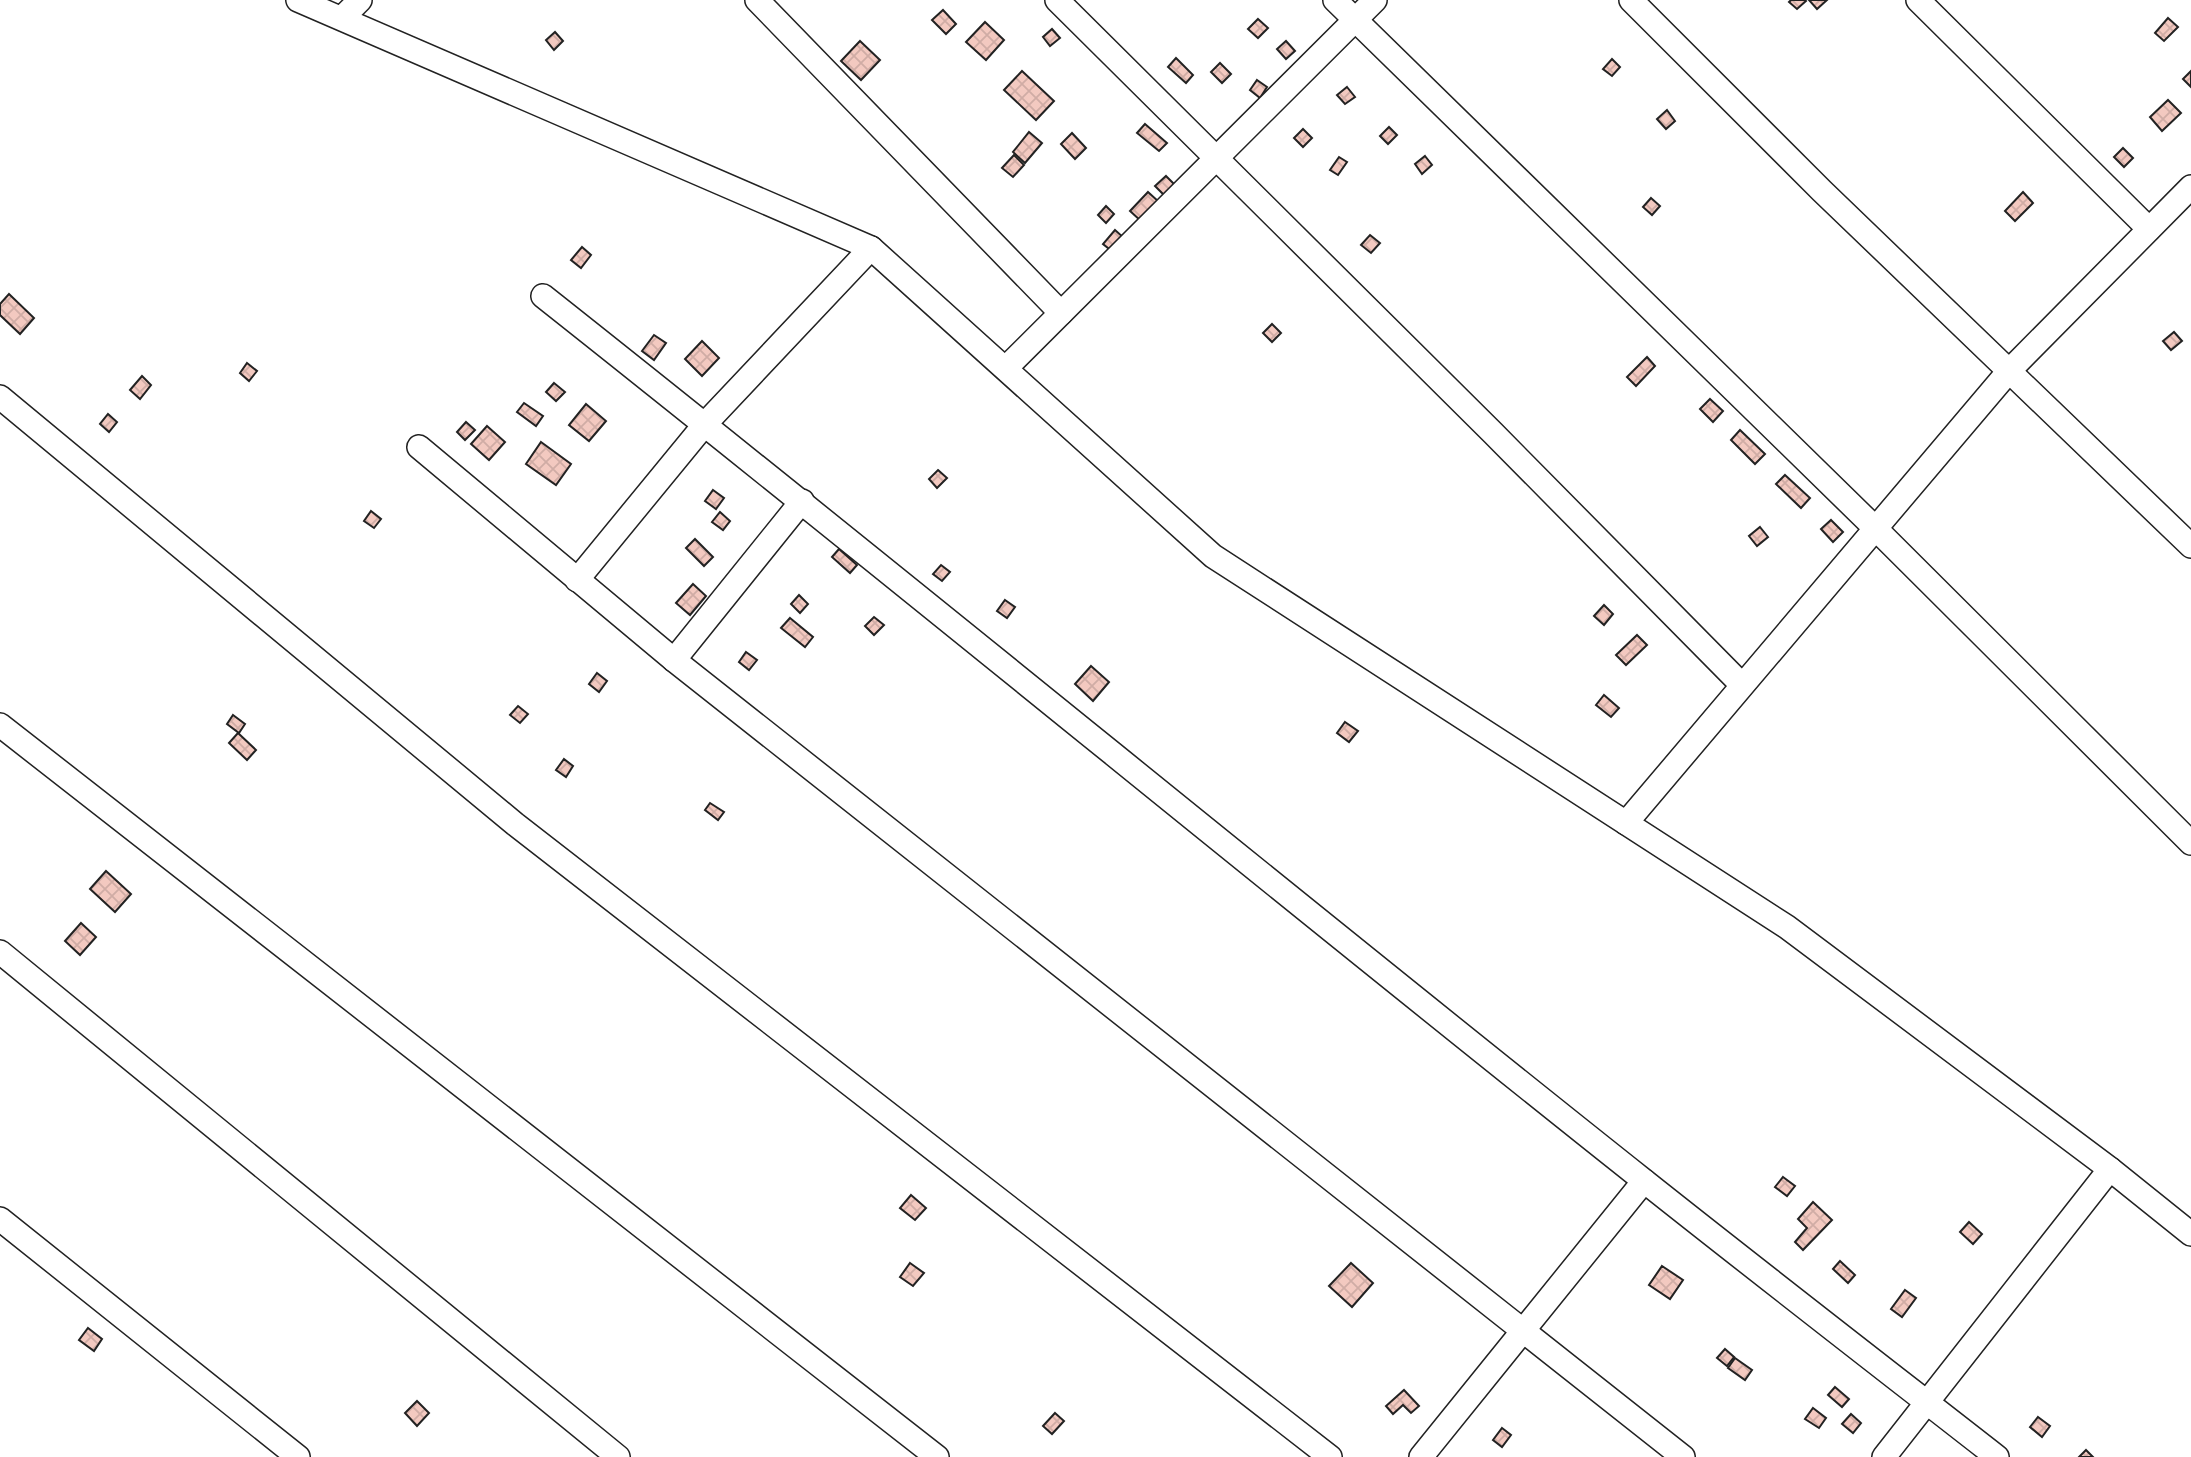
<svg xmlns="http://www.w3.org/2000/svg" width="2191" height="1457" font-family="'PT Sans',sans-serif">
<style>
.building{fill:url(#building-cross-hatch);stroke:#222;stroke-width:2}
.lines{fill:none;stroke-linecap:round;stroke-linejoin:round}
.minor-casing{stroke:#222;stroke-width:26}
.minor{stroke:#fff;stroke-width:23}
</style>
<defs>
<pattern id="building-cross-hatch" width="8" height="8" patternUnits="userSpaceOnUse" patternTransform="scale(1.75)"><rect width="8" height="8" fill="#f3c9c0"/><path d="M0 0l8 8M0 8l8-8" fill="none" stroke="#d0aca5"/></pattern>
</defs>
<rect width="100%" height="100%" fill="#fff"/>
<!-- building -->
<g class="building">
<polygon points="1791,0 1805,0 1806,1 1797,9 1789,2"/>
<polygon points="1809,0 1827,0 1817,9"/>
<polygon points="943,10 956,24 946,34 932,20"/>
<polygon points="2168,18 2178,27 2164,41 2155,33"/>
<polygon points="1258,19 1268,28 1258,38 1248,29"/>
<polygon points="985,22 1004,40 986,60 966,42"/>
<polygon points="1052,29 1060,38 1050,46 1043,37"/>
<polygon points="555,32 563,41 554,50 546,40"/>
<polygon points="860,41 880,60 861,80 841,61"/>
<polygon points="1286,41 1295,51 1286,59 1277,49"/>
<polygon points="1176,58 1193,75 1186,83 1168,67"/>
<polygon points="1612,59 1620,67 1612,76 1603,69"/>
<polygon points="1220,63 1231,74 1222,83 1211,72"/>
<polygon points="1022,71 1054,101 1036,120 1004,90"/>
<polygon points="2191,71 2191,87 2183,79"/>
<polygon points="1257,80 1267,87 1260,98 1250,90"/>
<polygon points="1347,87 1355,97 1345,104 1337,95"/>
<polygon points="2168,100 2181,113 2162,131 2150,117"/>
<polygon points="1667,110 1675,121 1666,129 1657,119"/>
<polygon points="1145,124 1167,143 1159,151 1137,133"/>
<polygon points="1389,127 1397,135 1388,144 1380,136"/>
<polygon points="1303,129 1312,138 1303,147 1294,138"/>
<polygon points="1029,132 1042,143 1025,163 1013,152"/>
<polygon points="1072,133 1086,148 1075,159 1061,144"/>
<polygon points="2123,148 2133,158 2124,167 2114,157"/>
<polygon points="1014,155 1024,165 1013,177 1002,168"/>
<polygon points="1425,156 1432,165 1422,174 1415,164"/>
<polygon points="1339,157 1347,162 1338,175 1330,170"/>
<polygon points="1166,176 1176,186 1165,196 1155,186"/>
<polygon points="1148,192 1159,202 1141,221 1130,211"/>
<polygon points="2023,192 2033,203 2015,221 2005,211"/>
<polygon points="1651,198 1660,206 1652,215 1643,207"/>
<polygon points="1106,206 1114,214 1106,223 1098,215"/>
<polygon points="1115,230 1124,238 1113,252 1103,244"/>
<polygon points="1370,235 1380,243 1371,253 1361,245"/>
<polygon points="582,247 591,255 581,268 571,260"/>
<polygon points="9,294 34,318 20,334 0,315 0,304"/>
<polygon points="1272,324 1281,333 1272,342 1263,333"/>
<polygon points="2174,332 2182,341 2171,350 2163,341"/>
<polygon points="654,335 666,343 654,360 642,351"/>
<polygon points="702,341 719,358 702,376 685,359"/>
<polygon points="1647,357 1655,366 1636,386 1627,377"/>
<polygon points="247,363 257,371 249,381 240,373"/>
<polygon points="142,376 151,385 140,399 130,390"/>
<polygon points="554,383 565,392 556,401 546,392"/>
<polygon points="1710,399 1723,411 1713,422 1700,409"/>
<polygon points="524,403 543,416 536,426 517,412"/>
<polygon points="586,404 606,421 589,441 569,425"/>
<polygon points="108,414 117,422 109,432 100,424"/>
<polygon points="466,422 475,430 465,440 457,432"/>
<polygon points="487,426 505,442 489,460 471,444"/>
<polygon points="1740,430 1765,454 1755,464 1731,440"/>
<polygon points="541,442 571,464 556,485 526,464"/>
<polygon points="938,470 947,478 937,488 929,479"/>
<polygon points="1785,475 1810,498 1801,508 1776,484"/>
<polygon points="713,490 724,498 716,509 705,501"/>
<polygon points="371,511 381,519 374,528 364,521"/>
<polygon points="720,512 730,521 723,530 712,522"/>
<polygon points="1831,520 1843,532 1833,542 1821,529"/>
<polygon points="1760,527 1768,537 1757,546 1749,536"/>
<polygon points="695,539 713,557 704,566 686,548"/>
<polygon points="839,549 857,565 850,573 832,557"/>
<polygon points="941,565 950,572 942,581 933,574"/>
<polygon points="693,584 706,596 690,615 676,603"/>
<polygon points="799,595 808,604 800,613 791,604"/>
<polygon points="1005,600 1015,607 1007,618 997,611"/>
<polygon points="1604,605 1613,614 1604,625 1594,616"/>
<polygon points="874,617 884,625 874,635 865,626"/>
<polygon points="790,618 813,637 805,647 781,628"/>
<polygon points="1637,635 1647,645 1626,665 1616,655"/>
<polygon points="746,652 757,660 749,670 739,662"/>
<polygon points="1091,666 1109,682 1093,701 1075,684"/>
<polygon points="597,673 607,681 599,692 589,684"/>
<polygon points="1604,695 1619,708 1611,717 1596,705"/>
<polygon points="518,706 528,714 520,723 510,715"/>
<polygon points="233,715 245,724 239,733 227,724"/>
<polygon points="1345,722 1358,731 1349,742 1337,733"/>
<polygon points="238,733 256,750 247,760 229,743"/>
<polygon points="564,759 573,766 566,777 556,770"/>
<polygon points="710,803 724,812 718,820 705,810"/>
<polygon points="106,871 131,894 115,912 90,889"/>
<polygon points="81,923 96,937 80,955 65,941"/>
<polygon points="1783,1177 1795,1186 1787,1196 1775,1187"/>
<polygon points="911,1195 926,1208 915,1220 900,1208"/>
<polygon points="1813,1202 1832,1220 1803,1250 1795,1242 1807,1228 1798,1219"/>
<polygon points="1969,1222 1982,1234 1973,1244 1960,1232"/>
<polygon points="1840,1261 1855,1275 1848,1283 1833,1269"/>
<polygon points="910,1263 924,1273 913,1286 900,1277"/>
<polygon points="1351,1263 1373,1283 1352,1307 1329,1286"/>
<polygon points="1662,1266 1683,1280 1670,1299 1649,1285"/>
<polygon points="1905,1290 1916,1298 1902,1317 1891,1309"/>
<polygon points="88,1328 102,1339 94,1351 79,1340"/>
<polygon points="1725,1349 1734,1357 1727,1366 1717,1358"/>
<polygon points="1735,1358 1752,1370 1745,1380 1728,1368"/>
<polygon points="1835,1387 1849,1399 1842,1407 1828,1395"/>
<polygon points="1404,1390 1419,1406 1411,1413 1403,1405 1393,1414 1386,1406"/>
<polygon points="417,1401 429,1413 417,1426 405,1413"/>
<polygon points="1813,1408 1826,1418 1819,1428 1805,1419"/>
<polygon points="1055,1413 1064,1421 1052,1434 1043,1426"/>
<polygon points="1851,1414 1861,1423 1853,1433 1842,1424"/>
<polygon points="2038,1417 2050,1426 2042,1437 2030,1427"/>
<polygon points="1502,1428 1511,1435 1502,1447 1493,1440"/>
<polygon points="2086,1450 2093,1457 2079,1457"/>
</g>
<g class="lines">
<defs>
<g id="minor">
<polyline points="298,0 871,248 1213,556 1787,927 2110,1169 2191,1234"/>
<polyline points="757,0 1061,313"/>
<polyline points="1057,0 1493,433 1742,685"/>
<polyline points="1335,0 1875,528 2191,843"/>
<polyline points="1631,0 1822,191 2191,546"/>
<polyline points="1918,0 2149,229"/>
<polyline points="342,18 360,0"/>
<path d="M543,296C912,588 1275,888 1643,1180C1760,1273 1879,1365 1997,1457"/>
<polyline points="1006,368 1375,0"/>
<polyline points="0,397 515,824 1330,1457"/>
<polyline points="419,447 674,660 1683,1457"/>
<polyline points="577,580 705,424 871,248"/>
<polyline points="674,660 802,501"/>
<polyline points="0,725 937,1457"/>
<polyline points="1626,823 2009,371 2191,187"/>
<polyline points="0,952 618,1457"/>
<polyline points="0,1219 298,1457"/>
<polyline points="1421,1457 1644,1181"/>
<polyline points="1884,1457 2110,1169"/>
</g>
</defs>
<!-- minor casing -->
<use href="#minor" class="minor-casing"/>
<!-- minor -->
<use href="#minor" class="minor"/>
</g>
</svg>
